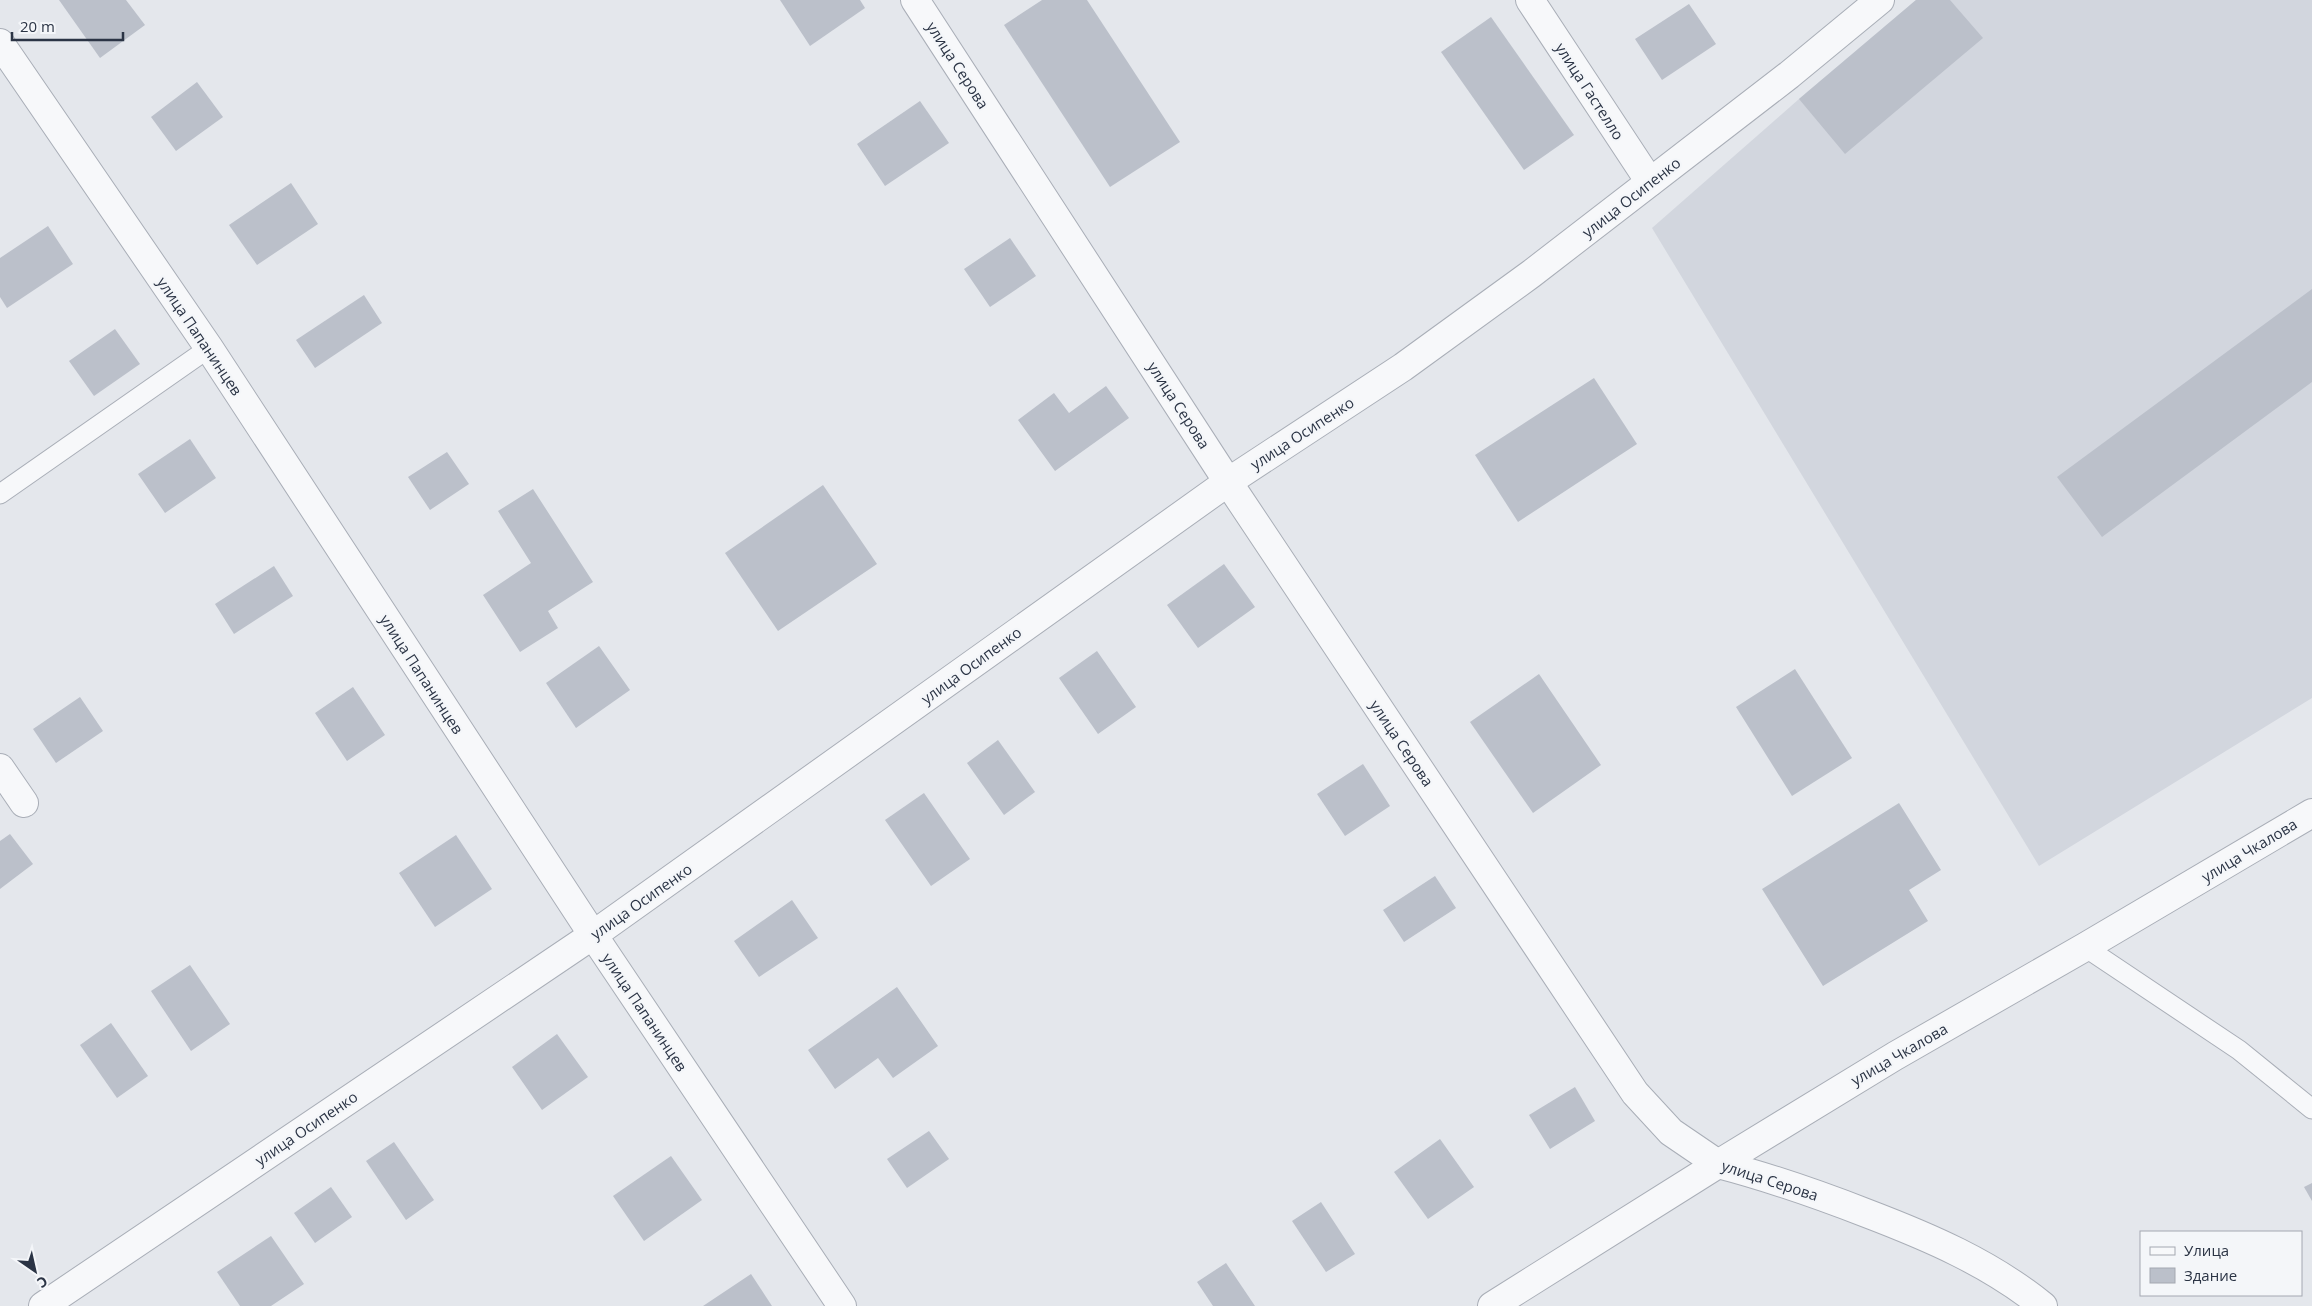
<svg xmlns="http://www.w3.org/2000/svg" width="2312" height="1306" font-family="'Open Sans',sans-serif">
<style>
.built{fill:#d2d6de}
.building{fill:#bbc0ca}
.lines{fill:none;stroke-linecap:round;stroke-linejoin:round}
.service-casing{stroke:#a9aeb7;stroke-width:21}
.minor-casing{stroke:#a9aeb7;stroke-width:30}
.tertiary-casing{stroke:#a9aeb7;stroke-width:30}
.service{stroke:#f7f8fa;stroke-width:19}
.minor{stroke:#f7f8fa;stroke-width:28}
.tertiary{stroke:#f7f8fa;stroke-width:28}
.labels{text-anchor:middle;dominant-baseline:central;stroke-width:4.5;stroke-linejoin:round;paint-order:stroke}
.street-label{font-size:15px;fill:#2b3445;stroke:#f4f6f9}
</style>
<rect width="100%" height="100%" fill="#e4e7ec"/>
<!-- built -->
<polygon class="built" points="1916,0 2312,0 2312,698 2039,866 1652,228 1799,99"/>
<!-- building -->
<g class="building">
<polygon points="59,0 126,0 145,25 100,58"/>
<polygon points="780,0 860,0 865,8 810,46"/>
<polygon points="1042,0 1087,0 1180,142 1110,187 1004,25"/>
<polygon points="1916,0 1950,0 1983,38 1845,154 1799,99"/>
<polygon points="1689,4 1716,44 1662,80 1635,39"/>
<polygon points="1491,17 1574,135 1524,170 1441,52"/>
<polygon points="197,82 223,117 176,151 151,117"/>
<polygon points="920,101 949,143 885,186 857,144"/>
<polygon points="291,183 318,224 257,265 229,225"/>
<polygon points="48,226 73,264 7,308 0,297 0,258"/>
<polygon points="1010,238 1036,276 990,307 964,269"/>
<polygon points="2312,289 2312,382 2102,537 2057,477"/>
<polygon points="364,295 382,323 315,368 296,340"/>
<polygon points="115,329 140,364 94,396 69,361"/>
<polygon points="1594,378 1637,444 1518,522 1475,455"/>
<polygon points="1106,386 1129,418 1055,471 1018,420 1054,393 1069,413"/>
<polygon points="190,439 216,478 165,513 138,474"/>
<polygon points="447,452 469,484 430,510 408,477"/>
<polygon points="823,485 877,564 778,631 725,553"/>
<polygon points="533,489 593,582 548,611 558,628 520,652 483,595 531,563 498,511"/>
<polygon points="1224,564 1255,607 1198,648 1167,605"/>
<polygon points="274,566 293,596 234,634 215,604"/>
<polygon points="599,646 630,690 576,728 546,683"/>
<polygon points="1097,651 1136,707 1098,734 1059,678"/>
<polygon points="1795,669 1852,758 1792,796 1736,707"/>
<polygon points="1539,674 1601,765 1533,813 1470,722"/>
<polygon points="353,687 385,735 347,761 315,713"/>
<polygon points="80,697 103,731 56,763 33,729"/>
<polygon points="998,740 1035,792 1004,815 967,763"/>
<polygon points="1363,764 1390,806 1345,836 1317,794"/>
<polygon points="924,793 970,859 931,886 885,820"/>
<polygon points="1899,803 1941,870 1909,890 1928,921 1823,986 1762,889"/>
<polygon points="10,834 33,864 0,889 0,841"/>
<polygon points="456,835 492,889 435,927 399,873"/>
<polygon points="1435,876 1456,908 1404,942 1383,910"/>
<polygon points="792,900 818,938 759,977 734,941"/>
<polygon points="190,965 230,1024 191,1051 151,991"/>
<polygon points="897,987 938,1046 893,1078 878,1058 835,1089 808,1050"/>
<polygon points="111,1023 148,1076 117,1098 80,1045"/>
<polygon points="557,1034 588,1077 542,1110 512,1067"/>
<polygon points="1575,1087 1595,1121 1550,1149 1529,1115"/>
<polygon points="929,1131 949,1159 907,1188 887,1159"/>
<polygon points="1440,1139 1474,1187 1428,1219 1394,1172"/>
<polygon points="394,1142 434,1200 406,1220 366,1161"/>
<polygon points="671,1156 702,1200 644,1241 613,1196"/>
<polygon points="2312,1183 2312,1201 2304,1187"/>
<polygon points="331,1187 352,1217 315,1243 294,1213"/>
<polygon points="1321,1202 1355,1254 1326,1272 1292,1221"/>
<polygon points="271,1236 304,1284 271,1306 240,1306 217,1272"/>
<polygon points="1226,1263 1255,1306 1213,1306 1197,1282"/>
<polygon points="751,1274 772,1306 703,1306"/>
</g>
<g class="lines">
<defs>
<g id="service">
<polyline points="0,494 209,348"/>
<polyline points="2085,947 2239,1050 2312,1109"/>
</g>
<g id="minor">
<polyline points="1530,0 1650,182"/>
<polyline points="0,43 209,348 593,935 842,1306"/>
<polyline points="0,768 24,803"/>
<polyline points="1718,1164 1895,1056 2085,947 2312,813"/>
<path d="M1718,1164C1768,1177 1817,1194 1866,1213C1929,1237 1990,1263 2043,1306"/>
<polyline points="43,1306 593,935 1228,482 1403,367 1531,274 1789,75 1880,0"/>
</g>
<polyline id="tertiary" points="915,0 1228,482 1635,1093 1671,1132 1718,1164 1492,1306"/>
</defs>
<!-- service casing -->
<use href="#service" class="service-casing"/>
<!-- minor casing -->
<use href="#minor" class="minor-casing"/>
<!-- tertiary casing -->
<use href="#tertiary" class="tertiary-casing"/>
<!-- service -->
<use href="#service" class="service"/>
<!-- minor -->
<use href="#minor" class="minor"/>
<!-- tertiary -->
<use href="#tertiary" class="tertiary"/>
</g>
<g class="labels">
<!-- street labels -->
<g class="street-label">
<text transform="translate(958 65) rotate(57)">улица Серова</text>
<text transform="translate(1590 91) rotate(57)">улица Гастелло</text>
<text transform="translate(1631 197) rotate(-38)">улица Осипенко</text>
<text transform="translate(200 336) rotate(56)">улица Папанинцев</text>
<text transform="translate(1179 405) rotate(57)">улица Серова</text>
<text transform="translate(1302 433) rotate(-33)">улица Осипенко</text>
<text transform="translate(971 665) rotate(-36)">улица Осипенко</text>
<text transform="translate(422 674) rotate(57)">улица Папанинцев</text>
<text transform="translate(1402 743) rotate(56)">улица Серова</text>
<text transform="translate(2249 850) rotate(-31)">улица Чкалова</text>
<text transform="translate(641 901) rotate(-35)">улица Осипенко</text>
<text transform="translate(645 1012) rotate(56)">улица Папанинцев</text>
<text transform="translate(1899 1054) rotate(-30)">улица Чкалова</text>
<text transform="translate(306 1128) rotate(-34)">улица Осипенко</text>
<text transform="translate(1770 1180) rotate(18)">улица Серова</text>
</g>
</g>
<!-- legend -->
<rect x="2140" y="1231" width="162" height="65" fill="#f4f6f9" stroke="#a4a8b1"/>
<rect x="2150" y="1247" width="25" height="8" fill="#f7f8fa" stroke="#a4a8b1"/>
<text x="2184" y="1256" font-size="15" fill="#2b3445">Улица</text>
<rect x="2150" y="1268" width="25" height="15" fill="#bbc0ca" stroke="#a4a8b1"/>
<text x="2184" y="1281" font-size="15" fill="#2b3445">Здание</text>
<!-- north arrow -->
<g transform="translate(35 1271) rotate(146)" stroke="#f4f6f9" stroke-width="4" paint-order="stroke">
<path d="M0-4L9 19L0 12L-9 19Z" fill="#2b3445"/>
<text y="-8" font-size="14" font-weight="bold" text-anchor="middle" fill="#2b3445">С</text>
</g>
<!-- scale -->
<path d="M12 32v8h111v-8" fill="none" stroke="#2b3445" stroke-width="2.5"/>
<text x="20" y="32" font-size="15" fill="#2b3445" stroke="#f4f6f9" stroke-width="4" paint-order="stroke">20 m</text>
</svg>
